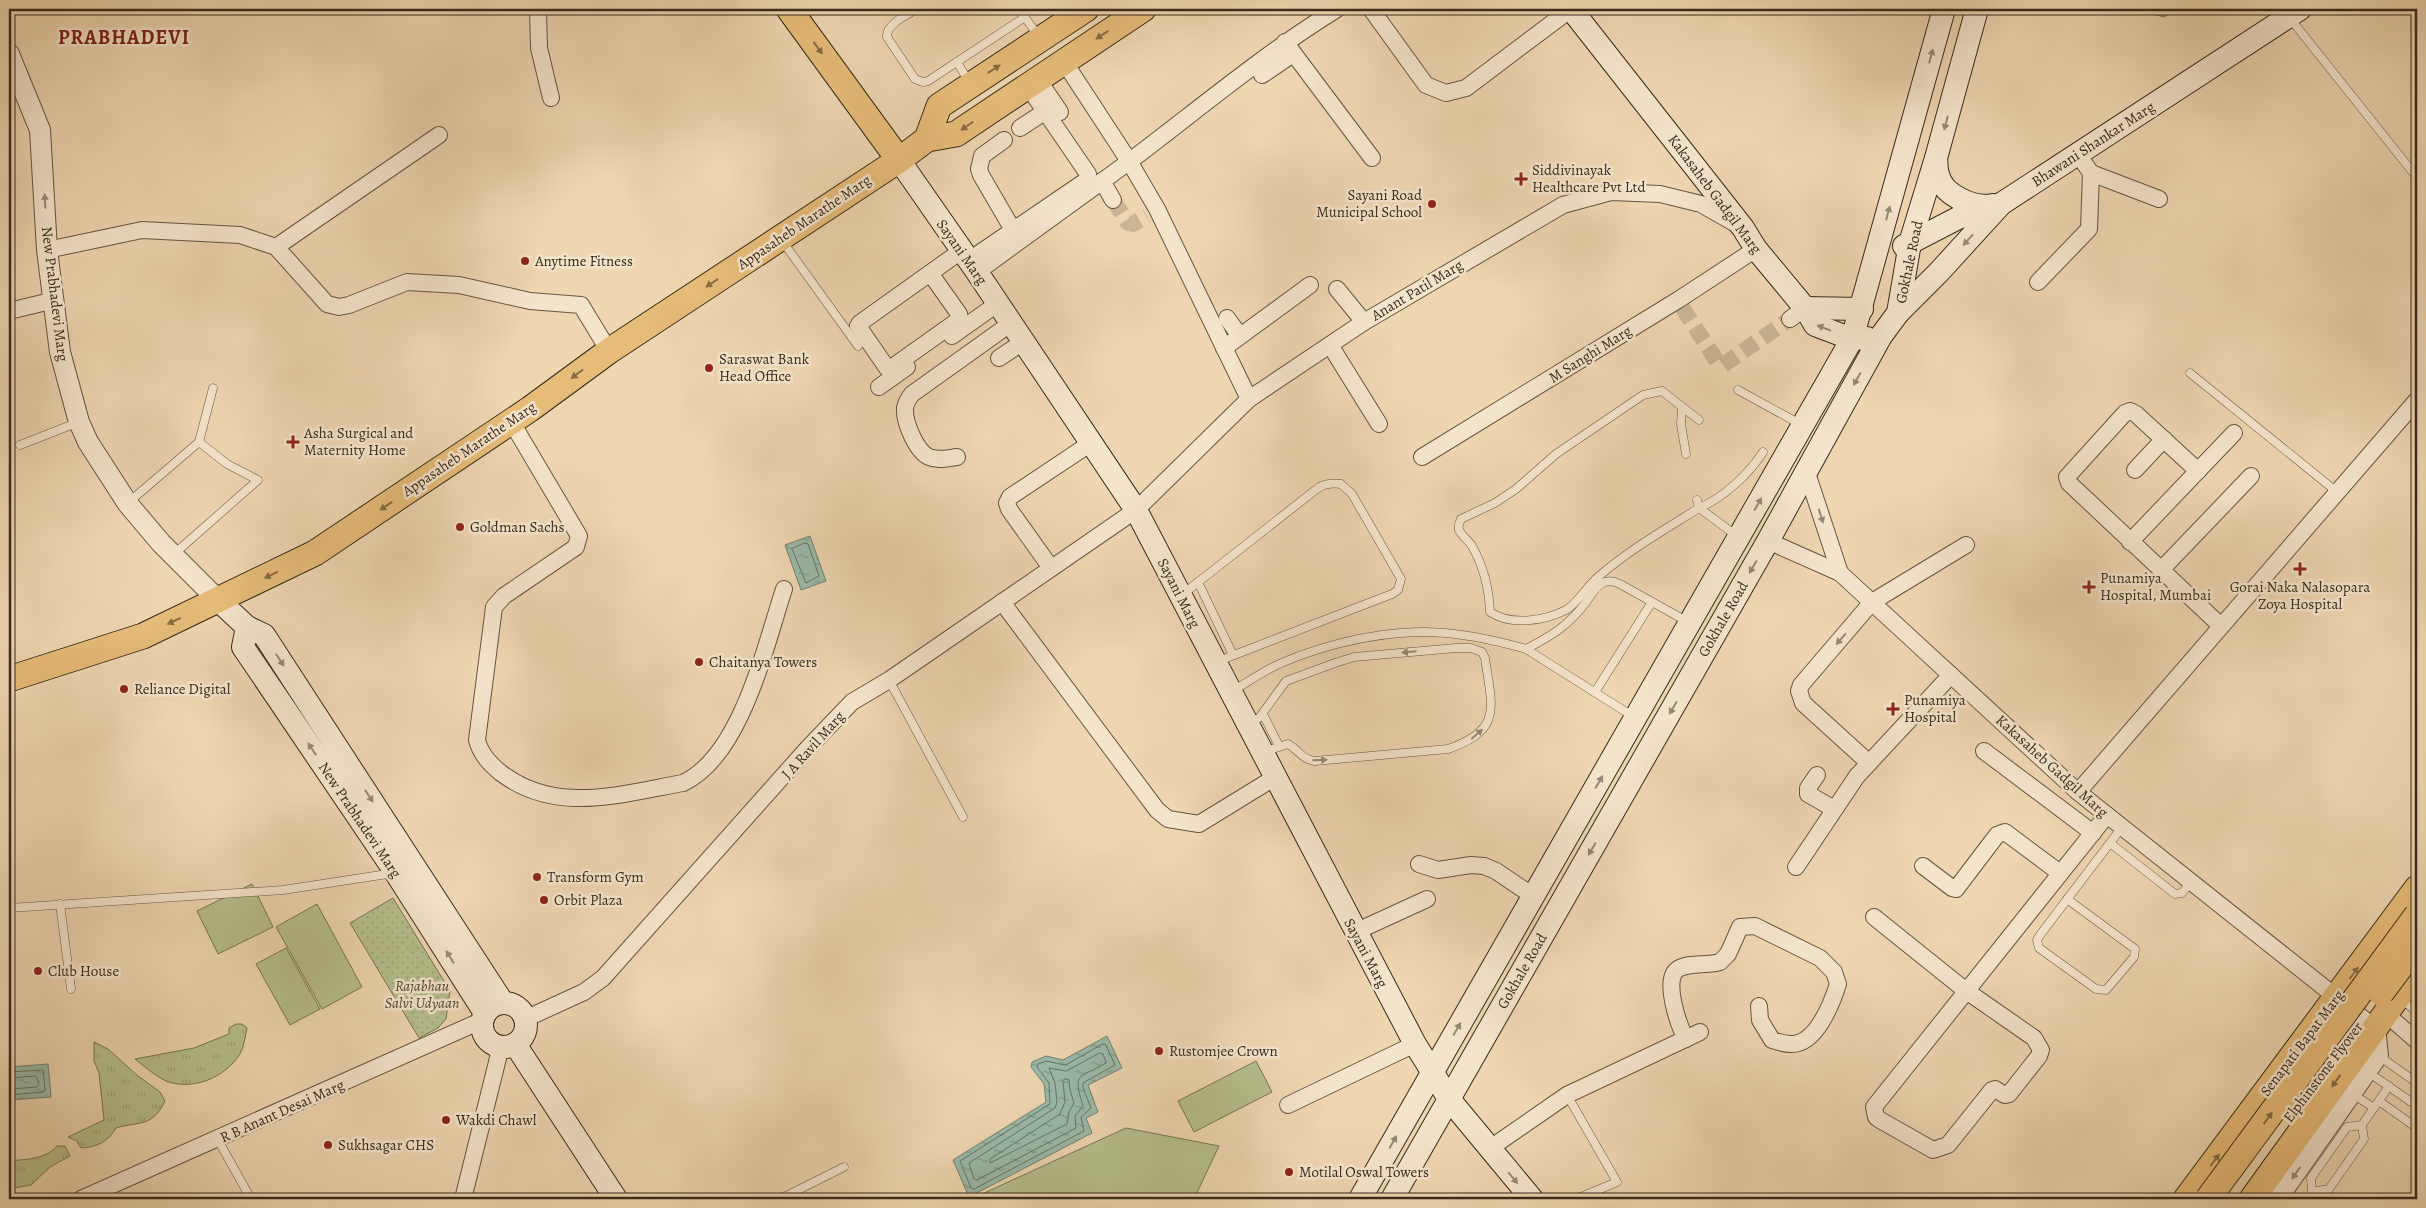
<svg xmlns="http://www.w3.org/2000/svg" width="2426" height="1208" font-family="Alegreya,serif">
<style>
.grass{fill:url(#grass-tufts);stroke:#777454}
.park{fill:url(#park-dots);stroke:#777454}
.garden{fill:#b6be8d;stroke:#777454}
.water{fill:url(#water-ripples);stroke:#728070}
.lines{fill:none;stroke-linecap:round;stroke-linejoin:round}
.shore{stroke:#687262;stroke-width:1}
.minor-tunnel{stroke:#cab493;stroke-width:16;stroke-dasharray:16 8;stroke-linecap:butt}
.service-casing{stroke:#665640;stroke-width:9}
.minor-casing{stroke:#665640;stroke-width:18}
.tertiary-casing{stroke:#665640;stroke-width:22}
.secondary-casing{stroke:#382b1a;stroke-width:24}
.primary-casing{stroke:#382b1a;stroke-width:27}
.service{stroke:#f4e4cc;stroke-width:8}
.minor{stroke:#f4e4cc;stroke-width:16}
.tertiary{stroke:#f4e4cc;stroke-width:20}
.secondary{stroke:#f4e4cc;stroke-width:22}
.primary{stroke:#e7bb78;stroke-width:25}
.primary-bridge-casing{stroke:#382b1a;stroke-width:27;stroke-linecap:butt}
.primary-bridge{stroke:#e7bb78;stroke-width:25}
.oneway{fill:#876c44}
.oneway2{fill:#968873}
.poi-dot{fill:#8f2418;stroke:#f4e4cc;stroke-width:2}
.labels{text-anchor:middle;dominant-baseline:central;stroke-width:5;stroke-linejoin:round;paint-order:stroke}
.street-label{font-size:15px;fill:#382b1a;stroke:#f4e4cc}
.poi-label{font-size:15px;fill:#382b1a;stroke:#f4e4cc;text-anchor:start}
.park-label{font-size:15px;font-style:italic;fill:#514831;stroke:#f4e4cc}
.district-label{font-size:20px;font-weight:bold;letter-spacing:1px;fill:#7a1f14;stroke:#f4e4cc}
</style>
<defs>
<pattern id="grass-tufts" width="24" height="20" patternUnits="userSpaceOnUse" patternTransform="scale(1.25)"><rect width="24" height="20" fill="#b6be8d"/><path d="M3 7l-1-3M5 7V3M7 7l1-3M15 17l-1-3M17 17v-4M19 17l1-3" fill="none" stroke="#9da379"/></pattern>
<pattern id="park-dots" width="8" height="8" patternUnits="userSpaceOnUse" patternTransform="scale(1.25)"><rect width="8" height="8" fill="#b6be8d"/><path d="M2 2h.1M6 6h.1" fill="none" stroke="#9da379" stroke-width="1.8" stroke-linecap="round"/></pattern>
<pattern id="water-ripples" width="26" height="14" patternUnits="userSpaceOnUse" patternTransform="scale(1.25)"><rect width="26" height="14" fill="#99b9aa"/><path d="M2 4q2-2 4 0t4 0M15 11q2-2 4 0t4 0" fill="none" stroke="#7e978a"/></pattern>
</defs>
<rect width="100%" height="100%" fill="#eed6b1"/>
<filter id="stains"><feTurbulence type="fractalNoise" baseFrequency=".004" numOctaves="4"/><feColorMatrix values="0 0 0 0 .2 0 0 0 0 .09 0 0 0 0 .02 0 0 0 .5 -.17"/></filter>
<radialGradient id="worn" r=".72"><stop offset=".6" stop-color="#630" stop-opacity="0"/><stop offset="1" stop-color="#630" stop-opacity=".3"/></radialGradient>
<!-- grass -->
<g class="grass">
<path d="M236,1024H242L247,1028C245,1037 244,1047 240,1054C225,1078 192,1091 166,1081C154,1075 145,1067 135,1059L194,1048L229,1034V1028Z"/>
<path d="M94,1042L108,1049L138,1076L160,1092L165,1101C152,1128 139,1121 116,1128C108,1142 97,1147 81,1148L77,1141L68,1137L104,1120L99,1073L94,1061Z"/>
<path d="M57,1146H65L70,1156L50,1167L31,1185L9,1189V1161C25,1159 45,1160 57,1146Z"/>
</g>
<!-- park -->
<g class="park">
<polygon points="2134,9 2175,9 2164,17"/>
<polygon points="393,898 450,991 446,1019 438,1028 419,1038 350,923"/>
</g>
<!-- garden -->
<g class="garden">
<polygon points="252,884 273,927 218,954 197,911"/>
<polygon points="317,904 362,987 322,1009 276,927"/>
<polygon points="286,948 320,1009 290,1025 256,964"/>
<polygon points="1256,1061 1272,1092 1194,1132 1178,1101"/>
<polygon points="1126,1128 1219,1146 1194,1199 985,1199 982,1194"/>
</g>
<!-- water -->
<g class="water">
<polygon points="810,536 826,581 801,590 785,545"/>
<polygon points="1107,1036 1122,1068 1088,1085 1098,1112 1086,1118 1092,1133 969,1197 953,1160 1046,1102 1044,1084 1031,1067 1032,1062 1046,1056 1063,1060"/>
<polygon points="48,1064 51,1097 9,1100 9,1067"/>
</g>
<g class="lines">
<!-- shore -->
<g class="shore">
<polygon points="805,543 808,544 819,576 806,583 792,549"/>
<polygon points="1103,1044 1106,1045 1115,1065 1083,1083 1083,1088 1091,1108 1081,1117 1084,1131 974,1189 971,1188 960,1161 1050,1104 1049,1083 1037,1067 1038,1064 1046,1061 1065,1065"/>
<path d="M1100,1053L1103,1054L1106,1063C1079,1079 1072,1071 1083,1106L1075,1116L1076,1128L977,1180L974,1179L969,1163L1055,1108L1057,1102L1055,1083L1049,1068L1066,1071Z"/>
<polyline points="9,1072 43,1070 45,1090 43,1092 9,1095"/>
<polyline points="9,1078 36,1076 39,1084 37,1087 9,1089"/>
<polygon points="1065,1079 1069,1080 1070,1090 1074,1103 1069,1112 1067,1124 990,1163 990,1159 1060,1114 1065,1102 1063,1081"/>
</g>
<!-- minor-tunnel -->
<g class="minor-tunnel">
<polyline points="1113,200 1128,223 1133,224 1147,216"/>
<polyline points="1682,307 1718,363 1723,365 1790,319"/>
</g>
<defs>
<g id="service">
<path d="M917,9C907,15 886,24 887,37L915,79L923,82L928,81L1025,17"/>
<polyline points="1019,9 1039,37"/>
<polyline points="2289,17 2415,175"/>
<polyline points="957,62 969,82"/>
<polyline points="783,242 858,346"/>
<polyline points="2190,373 2337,492"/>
<polyline points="1738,390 1800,424"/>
<polyline points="1682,408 1681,424 1686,454"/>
<path d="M1699,420L1662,391L1643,395L1556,454L1516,489L1495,503L1461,519C1459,523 1458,526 1459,530C1462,536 1469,541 1472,546C1484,567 1489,588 1490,612C1511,626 1544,621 1566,610C1578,603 1587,586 1598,577C1629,550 1664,530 1699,508L1737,536"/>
<polyline points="20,445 79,422"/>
<path d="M1697,500L1699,508C1723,498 1749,474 1763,452"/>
<polyline points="129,502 199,442 213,388"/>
<polyline points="174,554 258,480 227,464 199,442"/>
<polyline points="1198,582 1233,655"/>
<path d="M1183,594L1318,488C1326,483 1333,483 1341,484L1352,494L1401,579L1398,590L1392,594L1216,662"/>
<polyline points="1526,649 1634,717"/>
<polyline points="889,680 963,817"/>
<path d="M1233,691C1246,683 1259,674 1273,667C1293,657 1315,650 1337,644C1408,626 1456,629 1526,649C1553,635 1568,626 1587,601C1591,595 1597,584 1605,582C1611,580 1616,582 1620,584L1688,622"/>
<polyline points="1595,692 1652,602"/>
<polyline points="1263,714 1279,746"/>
<path d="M1249,723L1259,718L1286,681L1335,663L1354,657L1456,648H1471L1482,652L1485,658C1492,707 1503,730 1448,749L1315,761C1301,759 1299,750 1288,744L1266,751"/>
<polyline points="2110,843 2175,894 2182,893 2191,882"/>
<polyline points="2067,899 2135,949 2134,957 2106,990 2096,989 2039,948 2037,940 2040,935 2116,835 2122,827"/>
<polyline points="60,904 71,989"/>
<polyline points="9,908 283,890 394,873"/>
<polyline points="2401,999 2417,1012"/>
<polyline points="2379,1056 2417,1083"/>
<polyline points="2368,1072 2417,1106"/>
<polyline points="2351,1093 2374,1108"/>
<polyline points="1567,1095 1617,1182 1576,1199"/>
<polyline points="2379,1101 2417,1128"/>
<polyline points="218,1140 251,1199"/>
<polyline points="2312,1192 2329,1189 2364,1139 2362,1125 2389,1086"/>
<polyline points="780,1199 844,1167"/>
<polyline points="2308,1199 2312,1192 2311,1178 2347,1127 2362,1125"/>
</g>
<g id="minor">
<polyline points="538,9 539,48 551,98"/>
<polyline points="1371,9 1426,85 1446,93 1466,88 1571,9"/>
<polyline points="1285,42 1372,158"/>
<polyline points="1063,60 1129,161 1157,209 1249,399"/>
<polyline points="1262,75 1293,54"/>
<polyline points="1037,78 1060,112"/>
<polyline points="1020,128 1055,105"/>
<polyline points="1004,140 982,156 979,169 981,175 1013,230"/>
<polyline points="2091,173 2159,199"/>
<polyline points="1102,181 1113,200"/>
<polyline points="276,247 439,135"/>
<polyline points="47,250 142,230 240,235 276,247 327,304 339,307 349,305 407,282 459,285 530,301 581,305 609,351"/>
<polyline points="968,261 1087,180 1088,174 1027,85"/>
<path d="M977,272C1028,235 1079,198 1130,161C1199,109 1264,54 1337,9"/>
<polyline points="930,273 959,314 960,319 891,368 887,368 858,326 860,323 961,251"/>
<polyline points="2038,282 2089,229 2091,173 2078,154"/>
<polyline points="1337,289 1364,322"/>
<polyline points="9,311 55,300"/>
<polyline points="1227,318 1240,336"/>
<polyline points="1790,319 1805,308"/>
<polyline points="952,336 997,304"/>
<polyline points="1330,345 1379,424"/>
<polyline points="1224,348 1310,285"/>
<polyline points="999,358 1023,342"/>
<polyline points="879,387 907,367"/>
<path d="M511,421L579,536L576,547L504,596L494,607L477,740C481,755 490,764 501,773C556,815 621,794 683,783C741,756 765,647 784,589"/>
<path d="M957,457C948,458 938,461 929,457C916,451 904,422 905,408C906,402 908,399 912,394L1010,324"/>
<polyline points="1422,457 1678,300 1756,249"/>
<polyline points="1806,470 1840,573"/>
<polyline points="2135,470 2164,439"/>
<polyline points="2198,471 2136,414 2130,411 2125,413 2067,477 2069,483 2221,626"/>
<polyline points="1768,541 1840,573 2078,792 2375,1028"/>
<polyline points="2130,542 2234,433"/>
<polyline points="1051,568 1009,509 1007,503 1010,497 1091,443"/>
<polyline points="2161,570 2251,476"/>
<polyline points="1002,602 1157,810 1168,819 1199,824 1274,778"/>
<polyline points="1984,751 2093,833"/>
<polyline points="1869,763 1803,703 1799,691 1801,685 1872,602 1966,545"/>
<polyline points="1817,775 1808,788 1808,794 1834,809"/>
<polyline points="2078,792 2417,400"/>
<polyline points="1419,864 1438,870 1471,865 1484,866 1496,871 1533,896"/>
<polyline points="1923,866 1952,888 1956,889 1997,835 2005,832 2060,873"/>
<polyline points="1796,867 1857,776 1951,675"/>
<polyline points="1874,917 1965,990 2034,1038 2041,1050 2039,1056 2009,1094 2005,1095 1995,1089 1992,1090 1948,1145 1933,1150 1880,1120 1876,1117 1874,1107 2107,815"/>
<polyline points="1355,932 1427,899"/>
<polyline points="2385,1013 2417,1041"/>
<polyline points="525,1019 584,992 603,978 807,749 852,702 889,680 1136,510 1249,399 1364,322 1563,205 1611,192 1660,194 1701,204 1736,224"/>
<path d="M1686,1039C1679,1026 1662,979 1678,969C1689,962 1708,966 1720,962L1728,954L1740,927L1755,926L1820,958L1834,972L1838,984C1832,1003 1816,1045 1791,1044C1785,1044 1778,1042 1772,1040L1760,1020L1759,1006"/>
<polyline points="1288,1105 1415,1044"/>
<polyline points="1489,1149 1567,1095 1700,1032"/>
<polyline points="81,1199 483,1020"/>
<polyline points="463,1199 501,1046"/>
</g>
<g id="tertiary">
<polyline points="9,54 40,130 47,250 60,352 79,422 88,442 128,504 161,543 218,600"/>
<polyline points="2277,1199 2378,1055 2375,1028"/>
</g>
<g id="secondary">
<polyline points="1571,9 1743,228 1756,249 1805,308 1815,325 1852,339 1867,338"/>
<path d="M1936,158C1937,163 1936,169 1938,174C1942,195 1974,209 1993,205"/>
<polyline points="899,160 977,272 1136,510 1415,1044 1449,1099 1532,1199"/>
<polyline points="1904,246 1958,218 2001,204 2300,9"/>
<polyline points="1805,308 1862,309"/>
<polyline points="1898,313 1939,272 2001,204"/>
<polyline points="218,600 247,627 264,635 503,1003"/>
<polyline points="247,627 243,647 396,873 485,1013"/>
<circle cx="504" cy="1025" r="22"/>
<polyline points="515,1044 616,1199"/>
<polyline points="1360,1199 1852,339 1944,9"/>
<polyline points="1392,1199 1768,541 1881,336 1898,313 1910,243 1936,158 1977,9"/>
</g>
<g id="primary">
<polyline points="789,9 899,160"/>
<polyline points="927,139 956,134 1143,9"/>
<polyline points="9,679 143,636 315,553 530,409 609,351 899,160 927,139 939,106 1086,9"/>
<polyline points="2186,1199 2417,888"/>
<polyline points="2252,1199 2417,970"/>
</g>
</defs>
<!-- service casing -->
<use href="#service" class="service-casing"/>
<!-- minor casing -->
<use href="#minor" class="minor-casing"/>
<!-- tertiary casing -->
<use href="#tertiary" class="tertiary-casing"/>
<!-- secondary casing -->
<use href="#secondary" class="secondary-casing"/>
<!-- primary casing -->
<use href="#primary" class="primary-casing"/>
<!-- service -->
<use href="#service" class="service"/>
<!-- minor -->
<use href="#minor" class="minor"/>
<!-- tertiary -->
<use href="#tertiary" class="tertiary"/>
<!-- secondary -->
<use href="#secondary" class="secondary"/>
<!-- primary -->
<use href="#primary" class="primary"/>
<defs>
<g id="primary-bridge">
<polyline points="2381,993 2417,945"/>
<polyline points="2208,1199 2417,915"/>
</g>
</defs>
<!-- primary-bridge casing -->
<use href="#primary-bridge" class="primary-bridge-casing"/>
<!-- primary-bridge -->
<use href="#primary-bridge" class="primary-bridge"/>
</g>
<!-- one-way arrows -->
<defs><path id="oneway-solid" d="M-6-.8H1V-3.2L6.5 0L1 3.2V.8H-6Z" transform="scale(1.25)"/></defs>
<g class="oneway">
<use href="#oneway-solid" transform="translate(1102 35) rotate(147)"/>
<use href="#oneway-solid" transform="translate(818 48) rotate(54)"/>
<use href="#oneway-solid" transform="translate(994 69) rotate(-33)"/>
<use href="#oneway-solid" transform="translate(967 126) rotate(145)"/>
<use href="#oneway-solid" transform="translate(712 283) rotate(147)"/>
<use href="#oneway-solid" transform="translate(577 374) rotate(143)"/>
<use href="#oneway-solid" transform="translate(386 506) rotate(146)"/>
<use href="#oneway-solid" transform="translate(271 575) rotate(154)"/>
<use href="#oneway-solid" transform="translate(174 621) rotate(155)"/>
<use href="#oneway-solid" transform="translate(2354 973) rotate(-53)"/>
<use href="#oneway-solid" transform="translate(2336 1081) rotate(125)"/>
<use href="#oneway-solid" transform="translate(2268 1118) rotate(-54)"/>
<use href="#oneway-solid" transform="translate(2215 1160) rotate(-53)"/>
</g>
<g class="oneway2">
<use href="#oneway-solid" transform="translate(1931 56) rotate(-75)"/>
<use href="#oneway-solid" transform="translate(1946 123) rotate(105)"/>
<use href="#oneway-solid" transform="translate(45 201) rotate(-93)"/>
<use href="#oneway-solid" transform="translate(1888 213) rotate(-75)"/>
<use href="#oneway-solid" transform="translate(1968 240) rotate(132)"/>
<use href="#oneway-solid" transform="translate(1824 328) rotate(-159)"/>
<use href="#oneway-solid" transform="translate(1857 379) rotate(119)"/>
<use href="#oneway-solid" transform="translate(1758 504) rotate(-60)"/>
<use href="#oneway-solid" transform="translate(1821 516) rotate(72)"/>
<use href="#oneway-solid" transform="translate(1753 567) rotate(120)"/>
<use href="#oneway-solid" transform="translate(1841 639) rotate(131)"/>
<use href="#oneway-solid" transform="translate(1409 652) rotate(175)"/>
<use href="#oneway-solid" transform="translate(280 660) rotate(57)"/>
<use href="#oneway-solid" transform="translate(1673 708) rotate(120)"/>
<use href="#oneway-solid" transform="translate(1477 734) rotate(-41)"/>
<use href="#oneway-solid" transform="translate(312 749) rotate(-124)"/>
<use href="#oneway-solid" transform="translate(1320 760) rotate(-2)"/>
<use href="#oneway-solid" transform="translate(1599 782) rotate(-60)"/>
<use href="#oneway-solid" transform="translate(369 796) rotate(57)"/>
<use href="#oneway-solid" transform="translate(1592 849) rotate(120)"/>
<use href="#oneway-solid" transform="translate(450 957) rotate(-122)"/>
<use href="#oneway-solid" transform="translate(1457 1029) rotate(-60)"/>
<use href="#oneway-solid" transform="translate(1393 1142) rotate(-60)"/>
<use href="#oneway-solid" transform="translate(2296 1173) rotate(125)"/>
<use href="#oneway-solid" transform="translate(1513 1178) rotate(50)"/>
</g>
<!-- markers -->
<g class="poi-dot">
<path d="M1518.5 171.5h5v5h5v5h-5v5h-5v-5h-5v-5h5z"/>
<circle cx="1432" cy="204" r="5"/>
<circle cx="525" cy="261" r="5"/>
<circle cx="709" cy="368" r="5"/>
<path d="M290.5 434.5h5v5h5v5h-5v5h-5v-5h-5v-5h5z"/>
<circle cx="460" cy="527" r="5"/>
<path d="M2297.5 561.5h5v5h5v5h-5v5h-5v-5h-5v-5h5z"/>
<path d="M2086.5 579.5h5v5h5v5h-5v5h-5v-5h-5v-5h5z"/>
<circle cx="699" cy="662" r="5"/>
<circle cx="124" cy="689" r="5"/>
<path d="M1890.5 701.5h5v5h5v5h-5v5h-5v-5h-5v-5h5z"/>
<circle cx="537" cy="877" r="5"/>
<circle cx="544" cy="900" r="5"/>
<circle cx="38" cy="971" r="5"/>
<circle cx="1159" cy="1051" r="5"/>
<circle cx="446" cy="1120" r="5"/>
<circle cx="328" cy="1145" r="5"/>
<circle cx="1289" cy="1172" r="5"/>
</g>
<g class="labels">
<!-- street labels -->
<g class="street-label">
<text transform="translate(2093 144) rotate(-33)">Bhawani Shankar Marg</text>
<text transform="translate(1715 194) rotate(53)">Kakasaheb Gadgil Marg</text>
<text transform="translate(804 222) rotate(-34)">Appasaheb Marathe Marg</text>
<text transform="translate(962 252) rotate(55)">Sayani Marg</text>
<text transform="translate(1909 262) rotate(-78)">Gokhale Road</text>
<text transform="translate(1417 290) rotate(-31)">Anant Patil Marg</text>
<text transform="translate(55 294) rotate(83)">New Prabhadevi Marg</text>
<text transform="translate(1590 354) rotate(-32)">M Sanghi Marg</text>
<text transform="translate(469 449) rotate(-34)">Appasaheb Marathe Marg</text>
<text transform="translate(1179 593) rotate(63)">Sayani Marg</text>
<text transform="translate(1723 619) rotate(-60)">Gokhale Road</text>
<text transform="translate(813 745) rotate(-48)">J A Ravil Marg</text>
<text transform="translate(2052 766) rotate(42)">Kakasaheb Gadgil Marg</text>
<text transform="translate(360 820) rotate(56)">New Prabhadevi Marg</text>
<text transform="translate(1366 953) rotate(62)">Sayani Marg</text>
<text transform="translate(1522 971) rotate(-60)">Gokhale Road</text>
<text transform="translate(2302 1043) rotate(-53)">Senapati Bapat Marg</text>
<text transform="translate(2323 1072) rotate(-53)">Elphinstone Flyover</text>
<text transform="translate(282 1111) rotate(-24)">R B Anant Desai Marg</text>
</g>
<!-- poi labels -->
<g class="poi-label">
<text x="1532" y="170">Siddivinayak<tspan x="1532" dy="17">Healthcare Pvt Ltd</tspan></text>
<text x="1422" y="195" text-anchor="end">Sayani Road<tspan x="1422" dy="17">Municipal School</tspan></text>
<text x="535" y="261">Anytime Fitness</text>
<text x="719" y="359">Saraswat Bank<tspan x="719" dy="17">Head Office</tspan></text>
<text x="304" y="433">Asha Surgical and<tspan x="304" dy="17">Maternity Home</tspan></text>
<text x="470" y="527">Goldman Sachs</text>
<text x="2100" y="578">Punamiya<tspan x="2100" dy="17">Hospital, Mumbai</tspan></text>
<text x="2300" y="587" text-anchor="middle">Gorai Naka Nalasopara<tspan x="2300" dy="17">Zoya Hospital</tspan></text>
<text x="709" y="662">Chaitanya Towers</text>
<text x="134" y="689">Reliance Digital</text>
<text x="1904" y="700">Punamiya<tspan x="1904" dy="17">Hospital</tspan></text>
<text x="547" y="877">Transform Gym</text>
<text x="554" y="900">Orbit Plaza</text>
<text x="48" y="971">Club House</text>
<text x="1169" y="1051">Rustomjee Crown</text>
<text x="456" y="1120">Wakdi Chawl</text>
<text x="338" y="1145">Sukhsagar CHS</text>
<text x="1299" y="1172">Motilal Oswal Towers</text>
</g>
<!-- park labels -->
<g class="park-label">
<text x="422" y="986">Rajabhau<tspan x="422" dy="17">Salvi Udyaan</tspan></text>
</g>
<!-- district labels -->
<g class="district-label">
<text x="124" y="37">PRABHADEVI</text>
</g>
</g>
<!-- margin -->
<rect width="2426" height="1208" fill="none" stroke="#eed6b1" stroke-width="30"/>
<rect x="10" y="10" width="2406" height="1188" fill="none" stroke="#382b1a" stroke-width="2.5"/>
<rect x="15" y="15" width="2396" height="1178" fill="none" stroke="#382b1a"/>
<rect width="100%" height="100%" filter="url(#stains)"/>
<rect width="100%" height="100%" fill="url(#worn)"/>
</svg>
